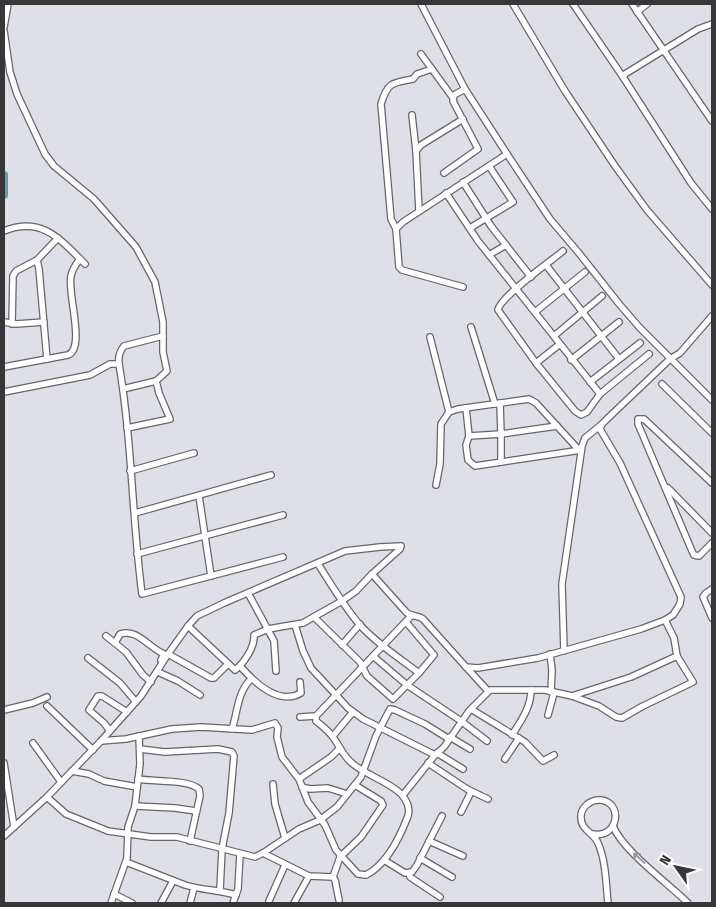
<svg xmlns="http://www.w3.org/2000/svg" width="716" height="907" font-family="'Fira Sans Condensed',sans-serif">
<style>
.lines{fill:none;stroke-linecap:round;stroke-linejoin:round}
.river{stroke:#5ea1a3;stroke-width:8}
.minor-casing{stroke:#64666c;stroke-width:8}
.minor{stroke:#fff;stroke-width:5.5}
.oneway{stroke:#9b9b9c}
</style>
<rect width="100%" height="100%" fill="#dedfe7"/>
<g class="lines">
<!-- river -->
<polyline class="river" points="4,175 4,195"/>
<defs>
<g id="minor">
<polyline points="421,4 465,89 507,154 403,222 396,229 399,267 402,270 463,287"/>
<polyline points="513,4 565,91 615,166 647,210 712,285"/>
<polyline points="573,4 623,77 691,183 712,209"/>
<polyline points="632,4 712,121"/>
<polyline points="637,12 647,4"/>
<polyline points="4,27 8,4"/>
<path d="M4,31L10,72L17,94L45,154L54,166L94,199L136,247L155,282L163,322V336L124,346C119,352 118,357 119,364H110L90,375L4,392"/>
<polyline points="421,54 453,98"/>
<polyline points="623,77 625,74 698,29 712,24"/>
<polyline points="412,115 416,151"/>
<polyline points="507,154 550,219 578,252 620,305 640,328 712,400"/>
<polyline points="444,173 478,149 453,101 454,95 465,89"/>
<polyline points="463,182 491,226 531,277"/>
<polyline points="446,193 478,241 600,394 649,354"/>
<polyline points="419,211 416,151 421,145 463,119"/>
<polyline points="470,228 513,202 489,166"/>
<path d="M396,229L391,219L381,104C388,81 393,83 413,79L417,74L432,69"/>
<path d="M4,231C42,216 60,239 85,264"/>
<path d="M563,251C551,261 500,297 498,310L536,363L575,411L581,415L587,412L600,394"/>
<polyline points="489,255 506,245"/>
<polyline points="37,260 39,269 47,359"/>
<polyline points="546,265 619,359"/>
<polyline points="535,312 585,272"/>
<polyline points="4,322 16,324 44,322"/>
<polyline points="12,324 13,276 16,271 37,260 58,238"/>
<polyline points="471,327 495,404"/>
<polyline points="554,336 602,296"/>
<polyline points="430,337 449,412"/>
<polyline points="571,360 619,322"/>
<polyline points="536,363 560,344"/>
<path d="M119,364C132,440 132,518 142,594L283,557"/>
<path d="M4,367L68,355C86,348 67,293 71,276C72,270 76,264 80,259"/>
<polyline points="590,382 640,343"/>
<polyline points="662,384 712,433"/>
<polyline points="123,389 156,381"/>
<polyline points="500,403 501,434 557,426"/>
<polyline points="466,408 469,436 466,445 468,460 475,466 581,450"/>
<polyline points="127,428 170,419 159,393 156,381 167,371 163,352 163,336"/>
<polyline points="469,436 501,434 501,462"/>
<polyline points="130,471 194,453"/>
<polyline points="712,483 644,419 638,419 638,424 692,551 694,555 699,556 712,543"/>
<polyline points="436,485 440,464 441,424 449,412 458,409 529,399 536,403 579,450"/>
<polyline points="668,488 712,533"/>
<polyline points="199,496 211,576"/>
<polyline points="135,513 271,475"/>
<polyline points="137,554 283,515"/>
<path d="M318,564C331,584 343,605 359,624C376,643 398,657 419,673L407,685L373,656"/>
<polyline points="712,589 706,593 703,597 712,618"/>
<polyline points="248,593 274,641 276,671"/>
<polyline points="314,617 360,662 367,676 393,699 407,685 461,721 487,741"/>
<polyline points="406,622 434,655 419,673"/>
<polyline points="295,625 303,651 311,668 348,708 363,719 435,755"/>
<path d="M188,626L235,670C244,663 255,647 254,635L268,629L303,623L342,601L356,591L372,574L406,612C411,617 418,615 423,619L466,667L478,668L538,658L641,629L665,620L673,615L680,604L681,597L620,463L600,429L602,424L607,419L670,359L680,353L712,316"/>
<polyline points="106,636 126,652 143,675 151,682"/>
<path d="M115,643L120,634C137,628 149,648 164,654L161,660"/>
<polyline points="342,645 360,624"/>
<polyline points="564,651 562,584 582,446 585,438 601,425"/>
<polyline points="168,654 211,678 214,678 228,664"/>
<polyline points="550,654 552,670 551,692"/>
<polyline points="88,658 120,683 136,702"/>
<path d="M240,666C254,682 279,706 301,693L300,682"/>
<polyline points="466,667 488,691"/>
<polyline points="158,672 178,681 200,695"/>
<polyline points="572,696 631,677 677,656"/>
<polyline points="47,706 93,750"/>
<polyline points="471,709 525,742 543,761 554,755"/>
<polyline points="4,710 33,703 47,697"/>
<polyline points="548,715 554,693"/>
<polyline points="300,717 316,716"/>
<path d="M232,729C238,711 237,693 251,679"/>
<polyline points="110,731 104,723 89,710 98,696 102,696 127,712"/>
<path d="M512,735C521,721 531,707 531,690"/>
<polyline points="333,736 353,712"/>
<polyline points="450,737 470,749"/>
<path d="M101,741L126,739L172,729L201,727L252,730L275,723L278,728L277,737L282,757L299,779L308,802L325,825L336,850L358,874L366,875C386,865 400,837 408,816C410,809 407,801 402,795C392,783 366,775 353,764C344,757 341,749 335,740C330,732 324,727 316,721V716L412,615"/>
<polyline points="33,743 61,782"/>
<polyline points="140,749 165,752 218,749 232,752 234,756 229,813 222,849 220,890"/>
<polyline points="437,753 463,769"/>
<polyline points="505,759 519,738"/>
<polyline points="4,763 14,827"/>
<polyline points="428,763 467,789 488,799"/>
<polyline points="72,771 89,774 104,781 137,787"/>
<path d="M138,779C155,782 187,779 199,789L200,796L190,841"/>
<polyline points="299,779 331,757 339,749"/>
<polyline points="273,784 275,804 285,838"/>
<polyline points="302,787 310,789 328,788 347,794"/>
<polyline points="403,795 435,755 444,747 469,711 490,690 545,690 572,696 599,706 616,717 622,718 643,706 693,682 677,656 674,638 665,620"/>
<polyline points="47,797 66,814 108,831 151,837 177,837 255,857 263,853 299,829 320,820 337,807 361,777 376,736 390,709 395,710 425,724 449,739"/>
<polyline points="135,806 175,808 196,811"/>
<polyline points="461,812 471,792"/>
<path d="M613,826C622,850 669,884 688,903"/>
<path d="M593,834C618,839 624,803 601,800C590,799 580,808 581,818C581,830 594,833 598,843C606,861 606,884 608,903"/>
<polyline points="4,836 47,797 101,741 141,696 168,654 188,626 197,616 224,603 345,551 380,547 401,546 400,549 372,574"/>
<polyline points="429,841 463,856"/>
<polyline points="263,853 309,876 333,877 335,880 339,900"/>
<polyline points="420,858 452,877"/>
<polyline points="384,860 405,873 412,872 417,865 442,816"/>
<path d="M126,862L185,885C201,890 219,890 236,895"/>
<polyline points="409,873 410,877 440,897"/>
<polyline points="333,877 340,857 361,837 383,805 381,801 355,785"/>
<polyline points="114,894 132,903"/>
<polyline points="269,901 285,865"/>
<polyline points="111,903 127,858 128,827 135,806 140,764 139,736"/>
<polyline points="161,903 173,881"/>
<polyline points="190,903 194,888"/>
<polyline points="233,903 238,889 240,854"/>
<polyline points="294,903 309,876"/>
</g>
</defs>
<!-- minor casing -->
<use href="#minor" class="minor-casing"/>
<!-- minor -->
<use href="#minor" class="minor"/>
</g>
<!-- one-way arrows -->
<defs><path id="oneway-shaft" d="M-6 0H5M1.5-3L5.5 0L1.5 3" fill="none" stroke-width="1.6" stroke-linecap="round" stroke-linejoin="round" transform="scale(1.25)"/></defs>
<use class="oneway" href="#oneway-shaft" transform="translate(639 858) rotate(-138)"/>
<!-- border -->
<rect width="716" height="907" fill="none" stroke="#37373a" stroke-width="10"/>
<!-- north arrow -->
<g transform="translate(676 867) rotate(303)" stroke="#ffffff" stroke-width="4" paint-order="stroke">
<path d="M0-4L9 19L0 12L-9 19Z" fill="#37373a"/>
<text y="-8" font-size="14" font-weight="bold" text-anchor="middle" fill="#37373a">N</text>
</g>
</svg>
